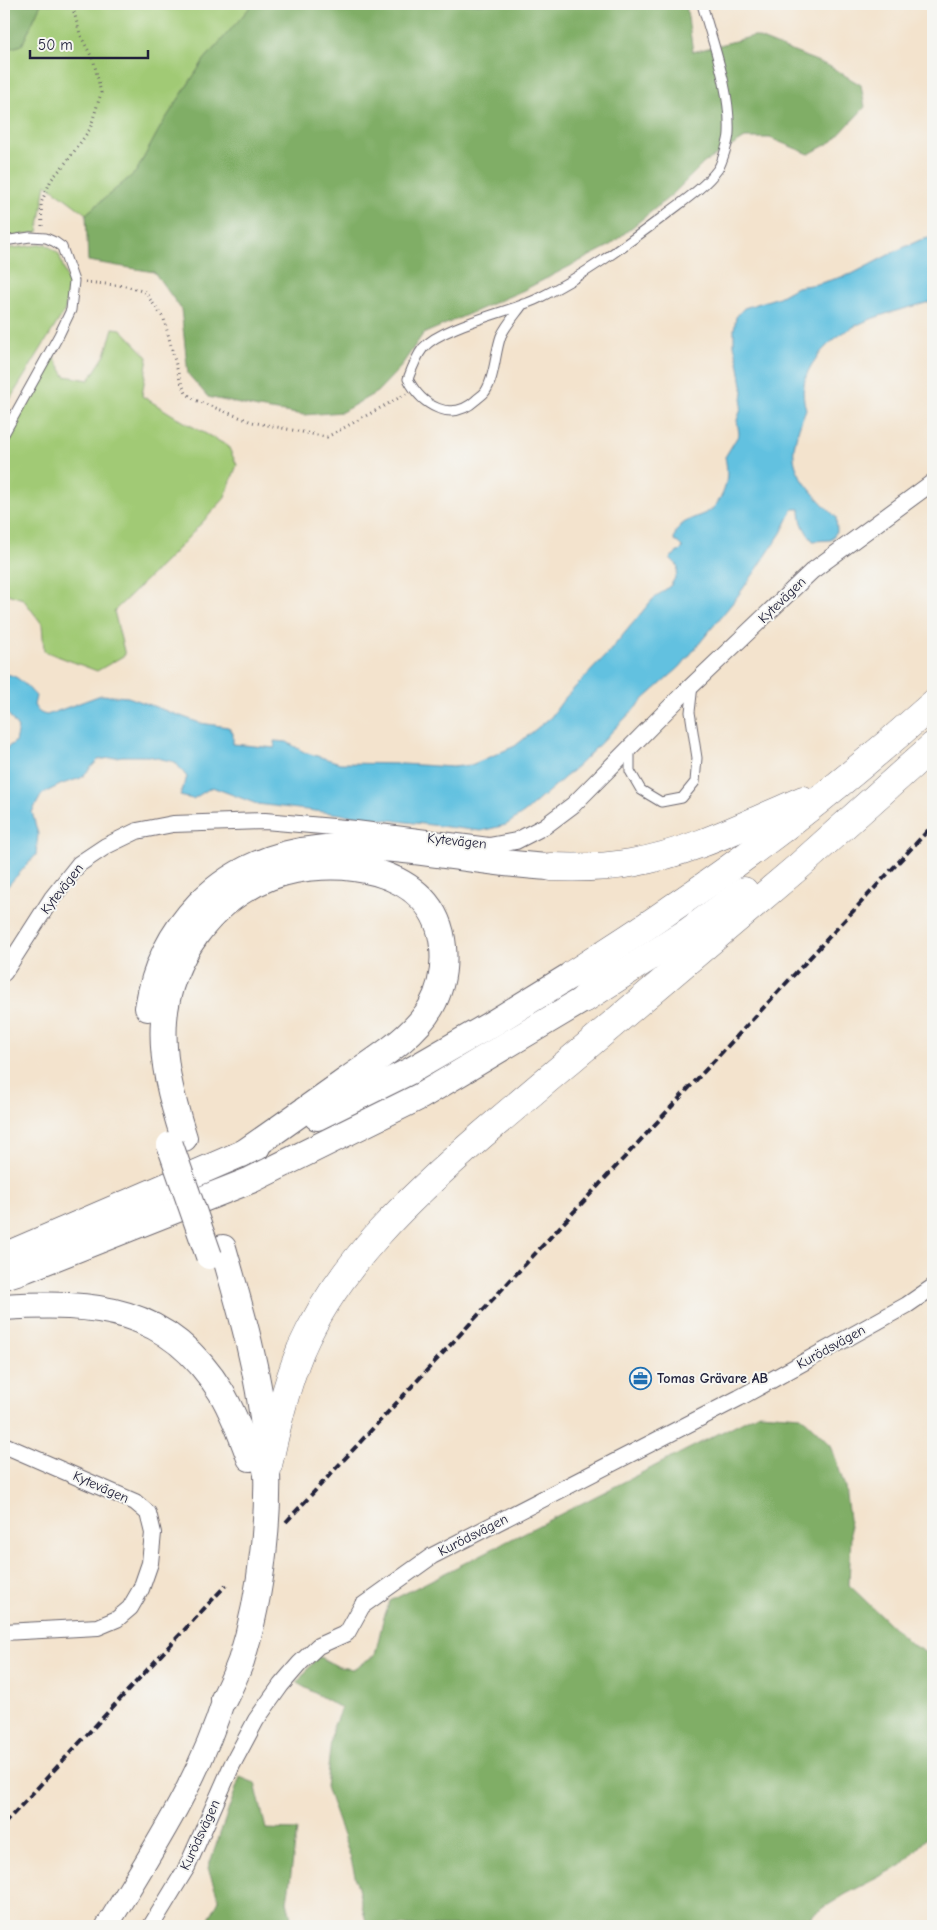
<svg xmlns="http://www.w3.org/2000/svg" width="937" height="1930" font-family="'Comic Neue',sans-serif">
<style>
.green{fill:#a1ca75;stroke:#627658}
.forest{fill:#80ae66;stroke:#516850}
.water{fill:#62c1e0;stroke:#42728e}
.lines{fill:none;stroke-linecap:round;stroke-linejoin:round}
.lane-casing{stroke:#6b666e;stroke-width:11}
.street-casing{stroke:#6b666e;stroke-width:18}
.secondary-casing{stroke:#6b666e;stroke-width:24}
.primary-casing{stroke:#6b666e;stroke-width:28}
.highway-casing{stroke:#6b666e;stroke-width:29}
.path{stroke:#6b666e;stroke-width:3;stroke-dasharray:1 4;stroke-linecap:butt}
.lane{stroke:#fff;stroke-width:9}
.street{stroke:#fff;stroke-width:16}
.secondary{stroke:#fff;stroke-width:22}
.primary{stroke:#fff;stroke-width:26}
.highway{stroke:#fff;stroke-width:28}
.rail{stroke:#22223b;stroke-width:4;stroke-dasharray:8 4;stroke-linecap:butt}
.primary-bridge-casing{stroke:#6b666e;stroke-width:28;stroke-linecap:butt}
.primary-bridge{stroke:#fff;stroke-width:26}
.labels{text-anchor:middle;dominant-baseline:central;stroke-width:4;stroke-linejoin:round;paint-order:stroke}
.street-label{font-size:14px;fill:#22223b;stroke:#f6f6f2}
.poi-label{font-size:14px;font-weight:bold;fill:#22223b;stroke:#f6f6f2;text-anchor:start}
</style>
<rect width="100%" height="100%" fill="#f6f6f2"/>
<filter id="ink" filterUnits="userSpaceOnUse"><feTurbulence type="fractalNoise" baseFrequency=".02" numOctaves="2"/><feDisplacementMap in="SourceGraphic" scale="10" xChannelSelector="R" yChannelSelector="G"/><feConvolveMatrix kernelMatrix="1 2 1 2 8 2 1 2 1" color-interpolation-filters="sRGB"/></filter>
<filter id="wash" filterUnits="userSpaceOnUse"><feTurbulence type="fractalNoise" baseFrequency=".0096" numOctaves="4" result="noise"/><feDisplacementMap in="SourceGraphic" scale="20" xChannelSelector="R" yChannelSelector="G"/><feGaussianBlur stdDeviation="1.12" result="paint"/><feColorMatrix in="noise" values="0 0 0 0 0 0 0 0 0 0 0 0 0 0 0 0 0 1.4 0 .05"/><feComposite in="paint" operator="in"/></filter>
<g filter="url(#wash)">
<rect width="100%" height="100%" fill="#f3e3cd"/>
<!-- green -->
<g class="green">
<polygon points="41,4 253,4 204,60 161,126 136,172 86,214 46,184 38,232 4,238 4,50 22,45"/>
<polygon points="46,244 59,254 69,285 65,310 4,409 4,249"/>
<polygon points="113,328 121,329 148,357 142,396 186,423 228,446 237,465 224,499 171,556 114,611 125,655 97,671 44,651 42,624 23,599 4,593 4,437 53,355 65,376 89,380 105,355"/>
</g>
<!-- forest -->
<g class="forest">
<polygon points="4,4 41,4 22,45 4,50"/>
<polygon points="253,4 686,4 693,52 754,36 829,66 861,85 865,107 833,141 809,154 770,138 745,138 704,163 673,194 609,246 524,290 423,334 399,369 377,392 342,412 304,415 258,408 208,397 188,374 181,309 154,272 88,261 86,214 136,172 161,126 204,60"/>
<polygon points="759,1413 801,1416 831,1445 845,1487 851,1535 849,1585 911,1644 933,1657 933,1832 902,1865 846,1894 812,1915 812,1926 367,1926 351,1859 326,1787 332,1730 341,1708 297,1683 318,1656 339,1667 353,1669 375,1655 383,1620 390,1601"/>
<polygon points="240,1777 255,1783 266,1829 297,1830 287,1902 293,1926 205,1926 219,1900 208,1868"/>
</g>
<!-- water -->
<path class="water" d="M933,237V301C887,314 838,321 811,366C803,379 801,394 806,409C801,422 792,444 794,458C796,479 821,502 836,517L837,531L831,540L813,541C804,530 800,522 800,509H793L781,533L755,572L734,601L680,667L646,697L580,764L525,812L506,825L481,831L257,804L212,787L193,799L180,796L187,777L175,762L148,756H122L98,760L81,778L62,784L42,794L32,812L38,834L36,855L4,890V750L15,742L18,728L4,708V674C18,674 26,686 36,696L34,705C37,711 40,714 47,715L101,695L128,697L200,723L228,727L233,733V744L275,748L274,741L287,742L304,752L340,763L402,764L453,767L471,765L515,746L551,717L564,699L608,653L652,600L671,585L677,574L678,566L670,558L683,548L678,543L674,541C675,517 702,519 713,508C727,493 729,475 725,457L739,434L737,420L741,409L743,391L738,361L734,345V330L736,317L744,308L779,297L797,287L817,284L852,274L896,251L920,240Z"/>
</g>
<g filter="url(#ink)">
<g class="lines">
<defs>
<g id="lane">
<polyline points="4,241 30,237 46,238 55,242 62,247 74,281 71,310 59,335 4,434"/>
<path d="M523,304C516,314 506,325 501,336C495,352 495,378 485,392C483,395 479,397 476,400C451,423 422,406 408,379C412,368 416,357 423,348C442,326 509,312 537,299C583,276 623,247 664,216C682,202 704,188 718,169C722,163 729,140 729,133C731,91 713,44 702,4"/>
<polyline points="630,749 630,771 641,790 661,802 682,798 695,782 697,758 690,712 693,685"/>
</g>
<g id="street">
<polyline points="4,973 52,898 79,864 106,846 137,831 173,824 265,821 356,829 489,846 516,841 545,826 573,805 681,696 812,571 933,482"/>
<polyline points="4,1445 135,1502 148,1513 153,1533 150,1563 141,1589 130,1608 117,1619 98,1627 4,1632"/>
<polyline points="151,1926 187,1867 232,1765 256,1720 281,1685 300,1663 318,1646 347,1633 362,1606 432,1556 739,1398 907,1305 933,1287"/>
</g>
<path id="secondary" d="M107,1926C151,1853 199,1781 224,1699"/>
<g id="primary">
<path d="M148,1008C154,969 171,933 199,904C294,807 433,862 551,867"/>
<polyline points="317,1117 410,1071 495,1022 573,974"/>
<path d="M184,1138C172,1100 161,1060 164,1020C169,958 211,900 270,877C331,854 436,865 443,947C445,968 441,989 431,1007C414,1037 375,1060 347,1080C312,1105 277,1130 242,1154"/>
<path d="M223,1248C241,1310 259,1372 265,1436C272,1506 262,1595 241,1661C236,1674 230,1687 224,1699"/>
<polyline points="4,1256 257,1147"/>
<polyline points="4,1276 26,1269 251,1180 421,1096 584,999"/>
<path d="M4,1307C95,1302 168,1306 221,1392C233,1412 242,1436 250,1458"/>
</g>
<g id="highway">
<path d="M551,867C578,868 604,868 631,863C691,853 747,824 803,800"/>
<path d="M573,974C606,952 639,932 671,909C763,847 850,778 933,704"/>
<polyline points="584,999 688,932 744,891"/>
<path d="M267,1470C276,1429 285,1388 301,1349C339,1263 413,1195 482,1135L798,867L933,746"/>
</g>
</defs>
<!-- lane casing -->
<use href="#lane" class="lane-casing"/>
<!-- street casing -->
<use href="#street" class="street-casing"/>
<!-- secondary casing -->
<use href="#secondary" class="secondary-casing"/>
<!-- primary casing -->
<use href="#primary" class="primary-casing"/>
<!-- highway casing -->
<use href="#highway" class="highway-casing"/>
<!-- path -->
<g class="path">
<polyline points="42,226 41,203 51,180 68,160 90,129 101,93 94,62 80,34 74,12 75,4"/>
<polyline points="85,282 126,286 145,292 164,319 180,380 186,393 195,400 252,422 327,437 406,394"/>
</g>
<!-- lane -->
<use href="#lane" class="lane"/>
<!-- street -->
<use href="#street" class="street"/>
<!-- secondary -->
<use href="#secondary" class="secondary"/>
<!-- primary -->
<use href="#primary" class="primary"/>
<!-- highway -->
<use href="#highway" class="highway"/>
<!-- rail -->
<g class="rail">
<polyline points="286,1522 933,825"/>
<polyline points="4,1824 226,1585"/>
</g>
<defs>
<polyline id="primary-bridge" points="170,1145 209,1256"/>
</defs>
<!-- primary-bridge casing -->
<use href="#primary-bridge" class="primary-bridge-casing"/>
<!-- primary-bridge -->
<use href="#primary-bridge" class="primary-bridge"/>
</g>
</g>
<!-- icons -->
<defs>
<symbol id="office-ring" viewBox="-11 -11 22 22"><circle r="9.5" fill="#f6f6f2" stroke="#1f6fb2" stroke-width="1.5"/><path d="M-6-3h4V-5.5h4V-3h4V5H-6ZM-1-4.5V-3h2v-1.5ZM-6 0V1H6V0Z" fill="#1f6fb2"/></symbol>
</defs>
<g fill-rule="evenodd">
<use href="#office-ring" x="628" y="1366" width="25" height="25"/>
</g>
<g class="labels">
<!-- street labels -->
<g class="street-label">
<text transform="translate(782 600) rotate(-44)">Kytevägen</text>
<text transform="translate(457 841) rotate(6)">Kytevägen</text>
<text transform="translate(62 889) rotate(-52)">Kytevägen</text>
<text transform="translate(831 1347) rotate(-29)">Kurödsvägen</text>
<text transform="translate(101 1487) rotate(24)">Kytevägen</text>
<text transform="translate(473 1535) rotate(-27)">Kurödsvägen</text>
<text transform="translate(200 1835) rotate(-65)">Kurödsvägen</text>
</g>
<!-- poi labels -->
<g class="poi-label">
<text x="657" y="1378">Tomas Grävare AB</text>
</g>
</g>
<!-- margin -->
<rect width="937" height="1930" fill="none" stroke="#f6f6f2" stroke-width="20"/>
<!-- scale -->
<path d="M30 50v8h118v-8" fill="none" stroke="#22223b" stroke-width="2.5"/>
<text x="38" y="50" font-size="15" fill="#22223b" stroke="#f6f6f2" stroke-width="4" paint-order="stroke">50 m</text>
</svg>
